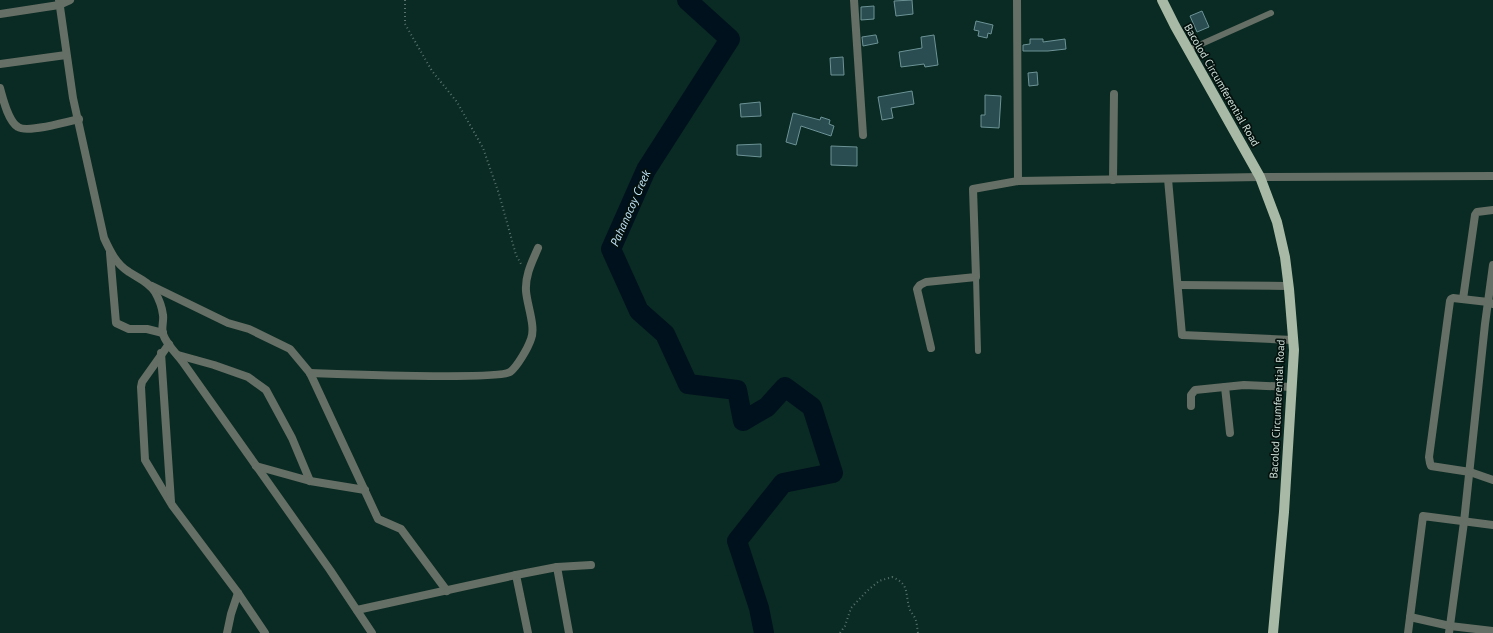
<svg xmlns="http://www.w3.org/2000/svg" width="1493" height="633" font-family="'PT Sans',sans-serif">
<style>
.lines{fill:none;stroke-linecap:round;stroke-linejoin:round}
.river{stroke:#00111e;stroke-width:20}
.building{fill:#294d51;stroke:#6d9397}
.path{stroke:#58736c;stroke-width:2;stroke-dasharray:1 3;stroke-linecap:butt}
.lane{stroke:#666f65;stroke-width:6}
.street{stroke:#666f65;stroke-width:8}
.primary{stroke:#a8baa5;stroke-width:10}
.labels{text-anchor:middle;dominant-baseline:central;stroke-width:3.5;stroke-linejoin:round;paint-order:stroke}
.street-label{font-size:11px;fill:#cddfd9;stroke:#05110d}
.water-label{font-size:12px;font-style:italic;fill:#c4e8fe;stroke:#05110d}
</style>
<rect width="100%" height="100%" fill="#0a2b23"/>
<g class="lines">
<!-- river -->
<polyline class="river" points="687,0 730,39 646,170 611,249 639,311 665,334 688,384 737,390 743,421 767,407 785,387 812,407 833,473 783,483 737,541 759,608 764,633"/>
</g>
<!-- building -->
<g class="building">
<polygon points="912,0 913,14 896,16 894,1"/>
<polygon points="874,6 874,19 861,20 861,7"/>
<polygon points="1202,11 1209,27 1197,32 1190,16"/>
<polygon points="976,21 993,25 991,34 988,33 987,38 978,36 979,31 974,30"/>
<polygon points="875,35 876,35 878,43 863,46 862,37"/>
<polygon points="934,35 938,65 925,67 924,64 901,67 899,52 922,48 921,37"/>
<polygon points="1030,39 1043,39 1043,42 1065,39 1066,49 1048,51 1023,51 1023,45 1030,44"/>
<polygon points="843,57 844,75 831,75 830,58"/>
<polygon points="1037,72 1038,85 1029,86 1028,73"/>
<polygon points="912,91 914,104 891,108 893,118 882,120 878,97"/>
<polygon points="985,95 1001,96 999,128 981,127 981,115 985,115"/>
<polygon points="760,102 761,116 741,117 740,104"/>
<polygon points="793,113 820,120 821,117 830,120 829,124 834,126 831,136 801,126 796,145 786,142"/>
<polygon points="761,144 761,157 737,155 737,145"/>
<polygon points="831,146 857,147 857,166 831,165"/>
</g>
<g class="lines">
<!-- path -->
<g class="path">
<polyline points="405,0 405,24 432,71 457,102 483,148 499,194 516,255 521,264"/>
<path d="M840,633L845,626L851,608L867,591L879,581L892,577C909,584 905,591 909,607C910,612 913,614 915,618C917,622 917,628 918,633"/>
</g>
<!-- lane -->
<g class="lane">
<polyline points="1188,50 1271,13"/>
<polyline points="976,277 978,351"/>
</g>
<!-- street -->
<g class="street">
<path d="M59,0L73,98L104,238C110,251 116,264 129,272C138,278 149,282 155,292C159,299 162,307 163,315C164,321 161,328 163,334C166,344 176,353 182,361L330,570L372,633"/>
<polyline points="854,0 863,135"/>
<polyline points="1017,0 1018,181"/>
<polyline points="0,14 59,5 70,0"/>
<polyline points="0,64 66,55"/>
<path d="M0,88C3,99 8,121 18,127C27,133 67,122 79,119"/>
<polyline points="1168,179 1182,335 1293,340"/>
<polyline points="1113,180 1114,94"/>
<polyline points="110,253 116,323 129,329 147,329 163,333"/>
<polyline points="1178,285 1288,286"/>
<polyline points="152,286 228,323 249,329 290,349 310,373 378,519 401,529 447,591"/>
<polyline points="1463,299 1475,215 1477,212 1493,210"/>
<polyline points="1493,304 1488,302 1453,298 1451,299 1450,301 1429,457 1430,463 1431,466 1470,472 1493,480"/>
<polyline points="169,344 142,382 141,387 145,460 172,505 238,593 265,633"/>
<polyline points="931,348 917,289 920,285 926,282 976,277 973,189 1018,181 1260,177 1493,176"/>
<polyline points="161,353 171,502"/>
<polyline points="178,355 214,365 248,377 266,390 292,438 310,481"/>
<path d="M310,373C335,374 499,380 510,372C517,367 528,348 531,339C536,327 527,305 526,291C525,275 532,262 538,248"/>
<polyline points="1225,387 1230,433"/>
<polyline points="1191,406 1191,395 1195,390 1244,385 1292,387"/>
<polyline points="256,466 310,481 365,490"/>
<polyline points="557,567 569,633"/>
<polyline points="357,610 516,575"/>
<polyline points="1410,617 1450,626 1493,631"/>
<polyline points="227,633 231,614 238,593"/>
<polyline points="528,633 516,575 557,567 591,565"/>
<polyline points="1408,633 1423,516 1493,525"/>
<polyline points="1449,633 1464,522 1485,324 1493,265"/>
</g>
<!-- primary -->
<polyline class="primary" points="1162,0 1175,26 1260,177 1277,222 1285,257 1289,289 1294,350 1284,512 1273,633"/>
</g>
<g class="labels">
<!-- street labels -->
<g class="street-label">
<text transform="translate(1222 85) rotate(60)">Bacolod Circumferential Road</text>
<text transform="translate(1277 409) rotate(-87)">Bacolod Circumferential Road</text>
</g>
<!-- water labels -->
<g class="water-label">
<text transform="translate(630 208) rotate(-66)">Pahanocoy Creek</text>
</g>
</g>
</svg>
